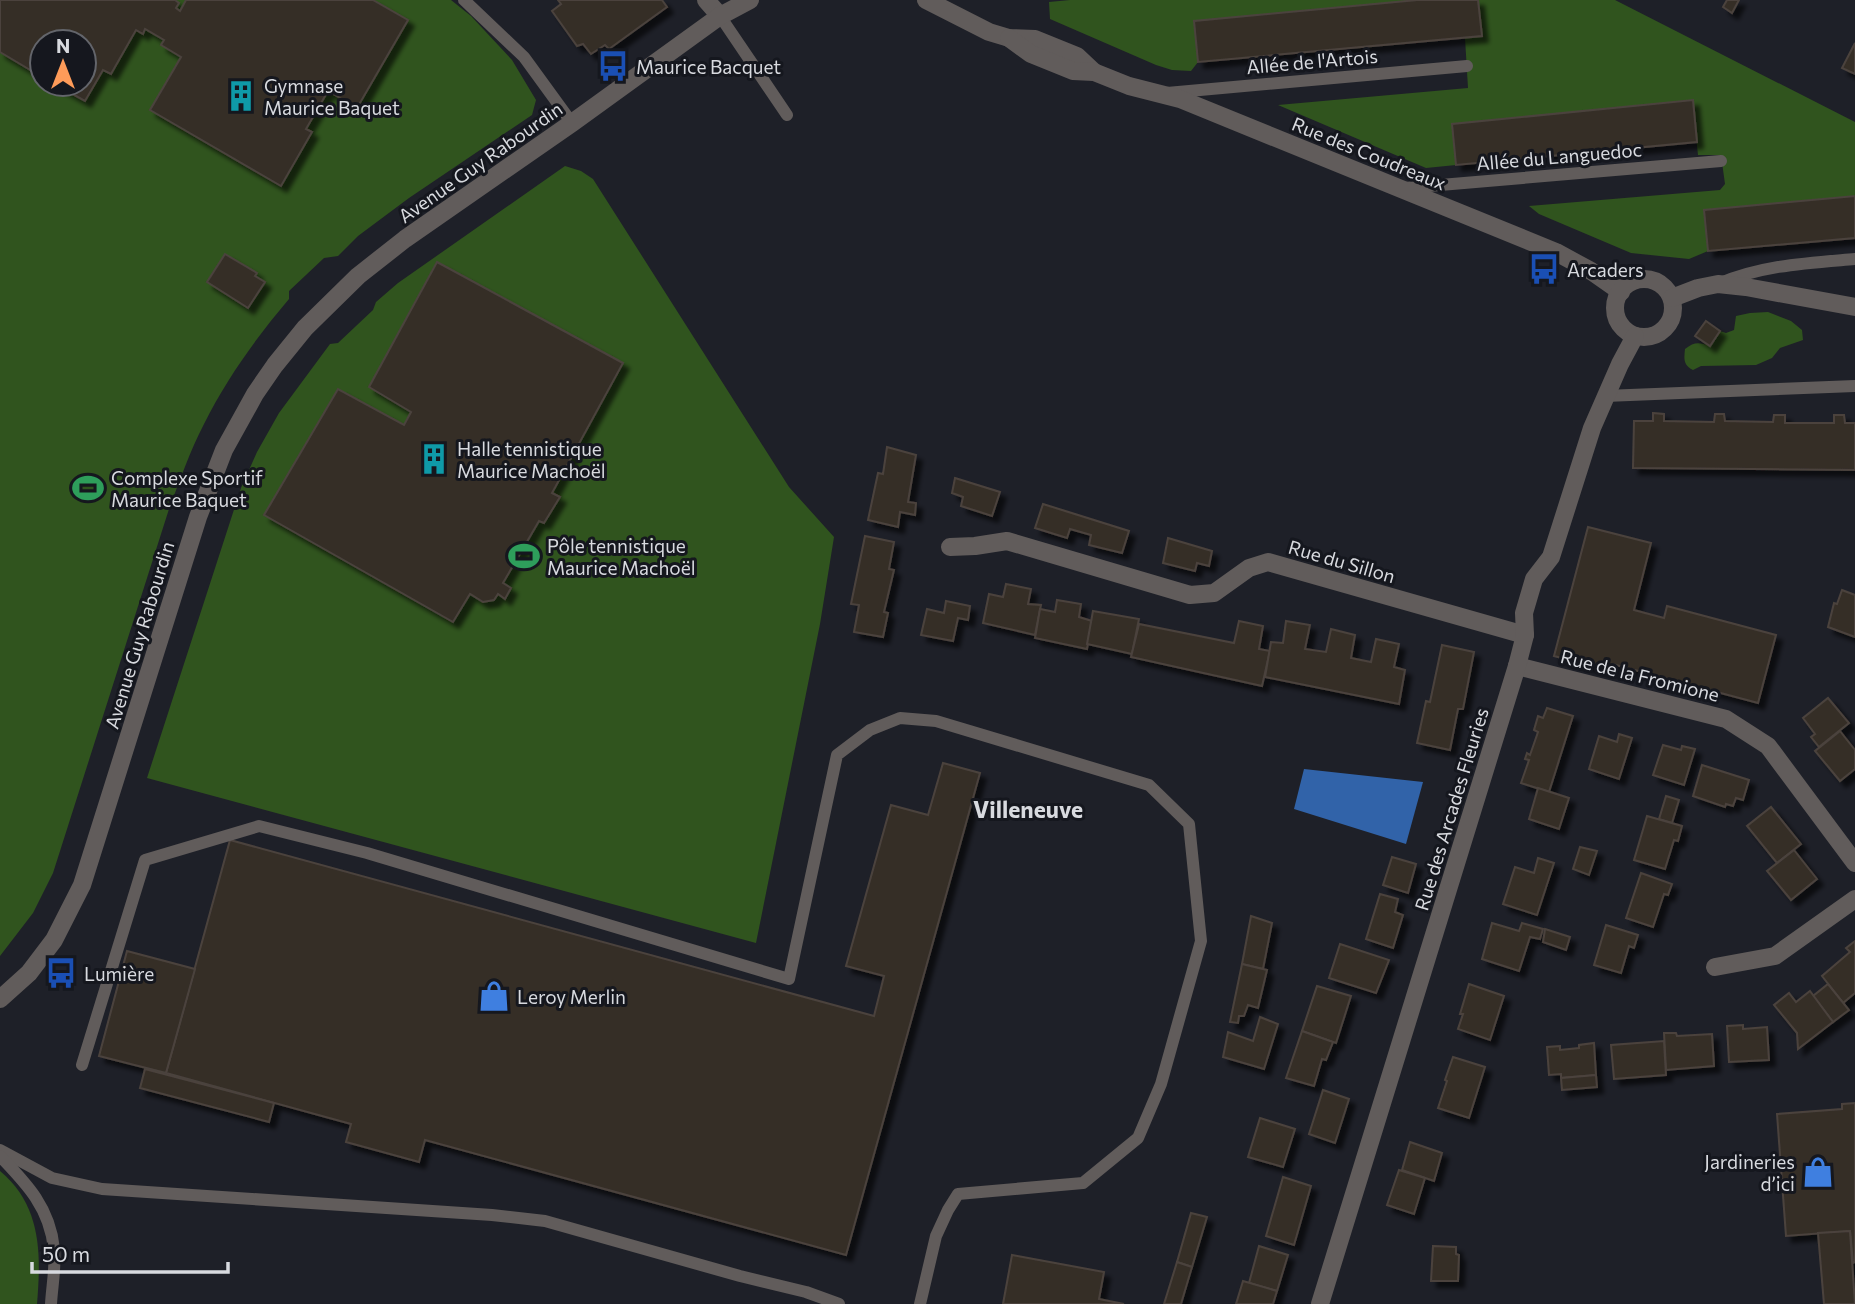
<svg xmlns="http://www.w3.org/2000/svg" width="1855" height="1304" font-family="Commissioner,sans-serif">
<style>
.green{fill:#30541e;fill-rule:evenodd}
.water{fill:#3163a9}
.building{fill:#352e28;stroke:#4b433d;stroke-width:2;filter:url(#shadow)}
.lines{fill:none;stroke-linecap:round;stroke-linejoin:round}
.service{stroke:#615c5b;stroke-width:12}
.minor{stroke:#615c5b;stroke-width:18}
.labels{text-anchor:middle;dominant-baseline:central;stroke-width:6;stroke-linejoin:round;paint-order:stroke}
.street-label{font-size:19px;fill:#d8dadf;stroke:#15171e}
.poi-label{font-size:19px;fill:#d8dadf;stroke:#15171e;text-anchor:start}
.quarter-label{font-size:23px;font-weight:bold;fill:#d8dadf;stroke:#15171e}
</style>
<defs>
<filter id="shadow"><feDropShadow dx="6" dy="6" stdDeviation="2" flood-color="#0009"/></filter>
</defs>
<rect width="100%" height="100%" fill="#1e2028"/>
<!-- green -->
<g class="green">
<path d="M0,0H451L471,16L512,60L536,100L532,115L409,198L358,236L338,256L324,258L289,291V299C256,338 227,378 204,424C190,451 180,480 169,509L53,873L33,913L0,956ZM42,42H84V84H42Z"/>
<polygon points="1070,0 1417,0 1194,21 1198,62 1191,71 1172,70 1156,65 1050,19 1049,2"/>
<polygon points="1478,0 1615,0 1855,122 1855,196 1705,210 1708,251 1689,259 1631,253 1539,214 1529,206 1720,190 1725,184 1721,155 1698,155 1692,100 1452,124 1456,165 1426,168 1278,105 1468,88 1465,38 1482,36"/>
<polygon points="565,166 581,171 593,179 789,487 834,537 820,624 756,943 147,778 241,488 257,452 279,413 330,344 338,343 373,310 376,302 398,283"/>
<path d="M1768,312L1791,321L1802,330L1803,340L1780,348L1772,358L1756,365L1701,366L1693,370C1683,365 1684,359 1685,349C1694,342 1699,342 1710,346L1720,331L1726,333L1734,330L1736,316L1750,313Z"/>
<path d="M0,1171C42,1206 41,1255 37,1304H0Z"/>
</g>
<!-- water -->
<polygon class="water" points="1304,769 1423,782 1406,844 1294,809"/>
<!-- building -->
<g class="building">
<polygon points="0,0 175,0 179,3 176,8 180,11 186,0 373,0 408,20 357,108 328,91 306,129 312,132 281,186 150,110 181,57 161,45 164,40 145,29 143,34 136,30 111,74 103,70 85,101 54,84 84,84 84,42 42,42 42,77 0,52"/>
<polygon points="558,0 662,0 667,7 609,49 605,45 591,54 583,44 577,46 552,11 561,4"/>
<polygon points="1417,0 1478,0 1482,36 1198,62 1194,21"/>
<polygon points="1727,0 1739,0 1732,13 1723,7"/>
<polygon points="1855,43 1855,74 1842,68"/>
<polygon points="1693,100 1697,142 1456,165 1452,124"/>
<polygon points="1855,196 1855,238 1708,251 1704,210"/>
<polygon points="225,254 257,273 255,276 265,282 248,308 207,282"/>
<polygon points="437,262 623,363 552,493 560,497 544,523 539,521 503,583 511,588 505,599 498,594 494,600 483,602 470,594 453,622 264,515 338,389 404,425 411,412 369,387"/>
<polygon points="1706,321 1720,331 1710,346 1695,336"/>
<polygon points="1653,413 1664,414 1664,421 1714,422 1715,414 1724,414 1725,421 1773,422 1774,415 1785,415 1785,423 1834,423 1834,415 1844,415 1845,423 1855,423 1855,470 1633,468 1634,421 1653,421"/>
<polygon points="887,447 916,455 908,502 916,503 915,515 900,512 898,527 868,520 878,473 883,474"/>
<polygon points="955,478 1000,492 992,516 961,506 963,497 952,493"/>
<polygon points="1043,504 1129,531 1122,553 1089,545 1091,535 1070,529 1067,538 1035,528"/>
<polygon points="1588,527 1651,543 1634,610 1664,618 1667,606 1776,635 1758,703 1612,664 1610,671 1554,656"/>
<polygon points="865,536 894,542 889,569 894,570 884,612 888,613 883,637 854,632 859,605 851,604"/>
<polygon points="1168,538 1212,551 1209,566 1197,563 1195,571 1163,563"/>
<polygon points="1006,584 1031,589 1028,604 1041,605 1035,635 983,623 989,594 1003,597"/>
<polygon points="1842,590 1855,595 1855,637 1828,627 1834,603 1837,604"/>
<polygon points="1057,600 1081,604 1079,617 1092,621 1087,649 1035,638 1040,609 1055,612"/>
<polygon points="946,601 970,606 968,620 958,618 953,641 921,635 927,609 944,613"/>
<polygon points="1093,611 1139,619 1132,654 1087,644"/>
<polygon points="1239,621 1263,626 1259,649 1270,651 1262,686 1131,657 1139,624 1234,643"/>
<polygon points="1286,621 1310,625 1305,649 1326,652 1331,629 1355,635 1351,658 1371,662 1376,639 1399,644 1394,667 1405,670 1399,704 1265,677 1271,642 1283,643"/>
<polygon points="1442,645 1474,652 1463,709 1458,709 1450,750 1417,743 1426,701 1430,702"/>
<polygon points="1828,698 1849,723 1819,747 1811,737 1815,734 1803,718"/>
<polygon points="1547,708 1573,716 1549,792 1521,783 1529,760 1525,759 1527,753 1530,755 1538,732 1534,730 1538,716 1543,718"/>
<polygon points="1840,731 1855,750 1855,769 1840,781 1815,751"/>
<polygon points="1619,734 1632,738 1619,779 1589,769 1599,736 1617,742"/>
<polygon points="1663,745 1681,750 1682,746 1695,749 1684,785 1653,775"/>
<polygon points="943,763 980,773 846,1255 425,1140 419,1162 346,1142 351,1124 166,1073 230,840 874,1016 884,976 846,966 891,805 928,815"/>
<polygon points="1702,765 1749,780 1743,800 1736,798 1733,806 1726,804 1725,807 1693,796"/>
<polygon points="1538,788 1569,798 1559,829 1529,819"/>
<polygon points="1666,796 1679,800 1672,823 1659,819"/>
<polygon points="1771,807 1801,844 1777,863 1747,826"/>
<polygon points="1647,816 1682,826 1678,841 1674,840 1665,869 1634,860"/>
<polygon points="1580,847 1597,851 1589,875 1573,869"/>
<polygon points="1794,850 1817,879 1791,900 1767,871"/>
<polygon points="1392,857 1416,864 1408,893 1383,885"/>
<polygon points="1538,858 1554,863 1537,915 1503,904 1515,867 1534,873"/>
<polygon points="1641,873 1672,884 1668,895 1664,894 1653,927 1626,918"/>
<polygon points="1380,894 1398,899 1395,912 1403,915 1393,948 1366,939"/>
<polygon points="1251,916 1272,923 1263,969 1242,964"/>
<polygon points="1492,923 1519,931 1522,923 1543,929 1540,939 1530,937 1519,971 1482,959"/>
<polygon points="1606,925 1638,935 1634,948 1629,946 1621,973 1594,965"/>
<polygon points="1545,929 1570,937 1566,950 1543,942"/>
<polygon points="1855,941 1855,993 1843,1003 1822,976 1850,952 1846,948"/>
<polygon points="1340,944 1389,960 1376,993 1329,978"/>
<polygon points="127,951 195,969 166,1073 99,1056"/>
<polygon points="1242,964 1267,970 1258,1008 1248,1005 1244,1016 1239,1016 1238,1023 1230,1022"/>
<polygon points="1469,984 1504,996 1490,1040 1458,1029 1463,1014 1460,1014"/>
<polygon points="1828,984 1849,1010 1833,1022 1813,996"/>
<polygon points="1317,986 1351,996 1336,1043 1302,1031"/>
<polygon points="1810,991 1833,1022 1798,1049 1797,1033 1774,1005 1789,993 1796,1002"/>
<polygon points="1260,1017 1278,1024 1264,1069 1223,1057 1228,1032 1253,1041"/>
<polygon points="1743,1025 1743,1029 1767,1027 1769,1060 1729,1062 1727,1026"/>
<polygon points="1302,1031 1333,1042 1326,1060 1322,1059 1314,1086 1286,1078"/>
<polygon points="1664,1033 1676,1033 1677,1036 1712,1034 1714,1066 1666,1070"/>
<polygon points="1664,1041 1666,1075 1614,1079 1611,1045"/>
<polygon points="1594,1043 1596,1075 1561,1078 1561,1074 1549,1075 1547,1047 1560,1046 1560,1050 1579,1048 1579,1045"/>
<polygon points="1453,1057 1485,1067 1469,1118 1438,1108 1447,1081 1445,1080"/>
<polygon points="145,1069 274,1103 269,1122 140,1088"/>
<polygon points="1596,1075 1597,1087 1562,1090 1561,1078"/>
<polygon points="1323,1090 1349,1099 1335,1143 1309,1134"/>
<polygon points="1855,1103 1855,1262 1853,1263 1850,1231 1786,1236 1777,1114 1842,1109 1842,1104"/>
<polygon points="1260,1118 1295,1129 1283,1167 1248,1157"/>
<polygon points="1410,1142 1442,1153 1434,1181 1402,1170"/>
<polygon points="1399,1170 1425,1178 1414,1214 1387,1205"/>
<polygon points="1283,1177 1311,1186 1294,1245 1266,1236"/>
<polygon points="1191,1213 1207,1217 1192,1267 1177,1262"/>
<polygon points="1850,1231 1855,1304 1824,1304 1818,1233"/>
<polygon points="1259,1246 1288,1255 1277,1291 1249,1283"/>
<polygon points="1433,1246 1456,1247 1456,1254 1459,1255 1458,1281 1431,1281"/>
<polygon points="1012,1255 1104,1272 1099,1299 1124,1304 1003,1304"/>
<polygon points="1177,1262 1192,1267 1181,1304 1164,1304"/>
<polygon points="1243,1281 1277,1291 1273,1304 1236,1304"/>
</g>
<g class="lines">
<!-- service -->
<g class="service">
<polyline points="464,0 524,57 572,123"/>
<polyline points="720,16 787,115"/>
<polyline points="1167,93 1467,66"/>
<polyline points="1405,188 1721,161"/>
<path d="M1718,284C1762,265 1808,263 1855,259"/>
<polyline points="1605,396 1855,386"/>
<polyline points="82,1065 145,860 259,826 367,853 789,979 837,755 870,730 900,718 936,721 1149,785 1189,824 1201,941 1161,1084 1138,1138 1083,1183 958,1194 948,1210 936,1236 920,1304"/>
<polyline points="0,1150 52,1178 102,1189 492,1215 545,1221 740,1276 806,1292 839,1304"/>
<path d="M0,1156C27,1184 50,1208 54,1249C56,1266 52,1286 51,1304"/>
</g>
<!-- minor -->
<g class="minor">
<polyline points="706,0 720,16"/>
<polyline points="926,0 989,32 1009,38 1035,39 1077,56 1094,72"/>
<polyline points="1009,38 1031,54 1073,71 1094,72 1129,86 1180,99 1556,252 1591,271 1621,292"/>
<circle cx="1644" cy="308" r="29"/>
<polyline points="1672,298 1698,288 1718,284 1746,287 1855,307"/>
<polyline points="950,547 975,546 1007,541 1190,595 1214,593 1249,568 1268,562 1525,635"/>
<polyline points="1517,666 1726,719 1768,746 1855,863"/>
<polyline points="1715,967 1775,956 1855,899"/>
<polyline points="0,999 29,973 54,940 82,885 198,517 224,450 255,394 275,365 305,328 358,276 405,239 572,123 720,16 750,0"/>
<polyline points="1320,1304 1517,666 1525,635 1524,613 1534,579 1551,557 1592,428 1620,364 1635,336"/>
</g>
</g>
<!-- icons -->
<defs>
<symbol id="bus-bare" viewBox="-9 -9 18 18"><path d="M-5-6H5V4H4V6H2V4H-2V6H-4V4H-5ZM-3.5-4V0h7V-4ZM-3.5 1.2v1.5H-2V1.2ZM2 1.2v1.5H3.5V1.2Z" fill="#1a4fb4" stroke="#15171e" stroke-width="2.5" paint-order="stroke"/></symbol>
<symbol id="building-bare" viewBox="-9 -9 18 18"><path d="M-4-6H4V6H1V3H-1V6H-4ZM-2.5-4.3h1.7v1.8h-1.7ZM.8-4.3h1.7v1.8H.8ZM-2.5-1h1.7V.8h-1.7ZM.8-1h1.7V.8H.8Z" fill="#0f9aa8" stroke="#15171e" stroke-width="2.5" paint-order="stroke"/></symbol>
<symbol id="stadium-bare" viewBox="-9 -9 18 18"><path d="M0-5a6.5 5 0 1 0 0 10a6.5 5 0 1 0 0-10ZM-3.5-1.8h7v3.6h-7Z" fill="#2e9e5b" stroke="#15171e" stroke-width="2.5" paint-order="stroke"/></symbol>
<symbol id="shop-bare" viewBox="-9 -9 18 18"><path d="M-5-2.5h2.3a2.7 3.5 0 0 1 5.4 0H5L5.5 6h-11ZM-1.5-2.5h3a1.5 2.3 0 0 0-3 0Z" fill="#3f7fe0" stroke="#15171e" stroke-width="2.5" paint-order="stroke"/></symbol>
</defs>
<g fill-rule="evenodd">
<use href="#bus-bare" x="591" y="44" width="44" height="44"/>
<use href="#building-bare" x="219" y="74" width="44" height="44"/>
<use href="#bus-bare" x="1522" y="247" width="44" height="44"/>
<use href="#building-bare" x="412" y="437" width="44" height="44"/>
<use href="#stadium-bare" x="66" y="466" width="44" height="44"/>
<use href="#stadium-bare" x="502" y="534" width="44" height="44"/>
<use href="#bus-bare" x="39" y="951" width="44" height="44"/>
<use href="#shop-bare" x="472" y="974" width="44" height="44"/>
<use href="#shop-bare" x="1796" y="1150" width="44" height="44"/>
</g>
<g class="labels">
<!-- street labels -->
<g class="street-label">
<text transform="translate(1312 61) rotate(-5)">Allée de l'Artois</text>
<text transform="translate(1369 153) rotate(22)">Rue des Coudreaux</text>
<text transform="translate(1559 156) rotate(-5)">Allée du Languedoc</text>
<text transform="translate(480 162) rotate(-35)">Avenue Guy Rabourdin</text>
<text transform="translate(1342 561) rotate(16)">Rue du Sillon</text>
<text transform="translate(139 635) rotate(-73)">Avenue Guy Rabourdin</text>
<text transform="translate(1640 675) rotate(14)">Rue de la Fromione</text>
<text transform="translate(1451 809) rotate(-73)">Rue des Arcades Fleuries</text>
</g>
<!-- poi labels -->
<g class="poi-label">
<text x="636" y="66">Maurice Bacquet</text>
<text x="264" y="85">Gymnase<tspan x="264" dy="22">Maurice Baquet</tspan></text>
<text x="1567" y="269">Arcaders</text>
<text x="457" y="448">Halle tennistique<tspan x="457" dy="22">Maurice Machoël</tspan></text>
<text x="111" y="477">Complexe Sportif<tspan x="111" dy="22">Maurice Baquet</tspan></text>
<text x="547" y="545">Pôle tennistique<tspan x="547" dy="22">Maurice Machoël</tspan></text>
<text x="84" y="973">Lumière</text>
<text x="517" y="996">Leroy Merlin</text>
<text x="1795" y="1161" text-anchor="end">Jardineries<tspan x="1795" dy="22">d’ici</tspan></text>
</g>
<!-- quarter labels -->
<g class="quarter-label">
<text x="1028" y="809">Villeneuve</text>
</g>
</g>
<!-- north arrow -->
<g transform="translate(63 63)"><circle r="33" fill="#15171e" stroke="#63656b" stroke-width="2"/>
<path d="M0-5L12 26L0 18L-12 26Z" fill="#fe9b59"/>
<text y="-10" font-size="19" font-weight="bold" text-anchor="middle" fill="#d8dadf">N</text>
</g>
<!-- scale -->
<path d="M32 1262v10h196v-10" fill="none" stroke="#d8dadf" stroke-width="3.5"/>
<text x="42" y="1262" font-size="21" fill="#d8dadf" stroke="#15171e" stroke-width="5" paint-order="stroke">50 m</text>
</svg>
